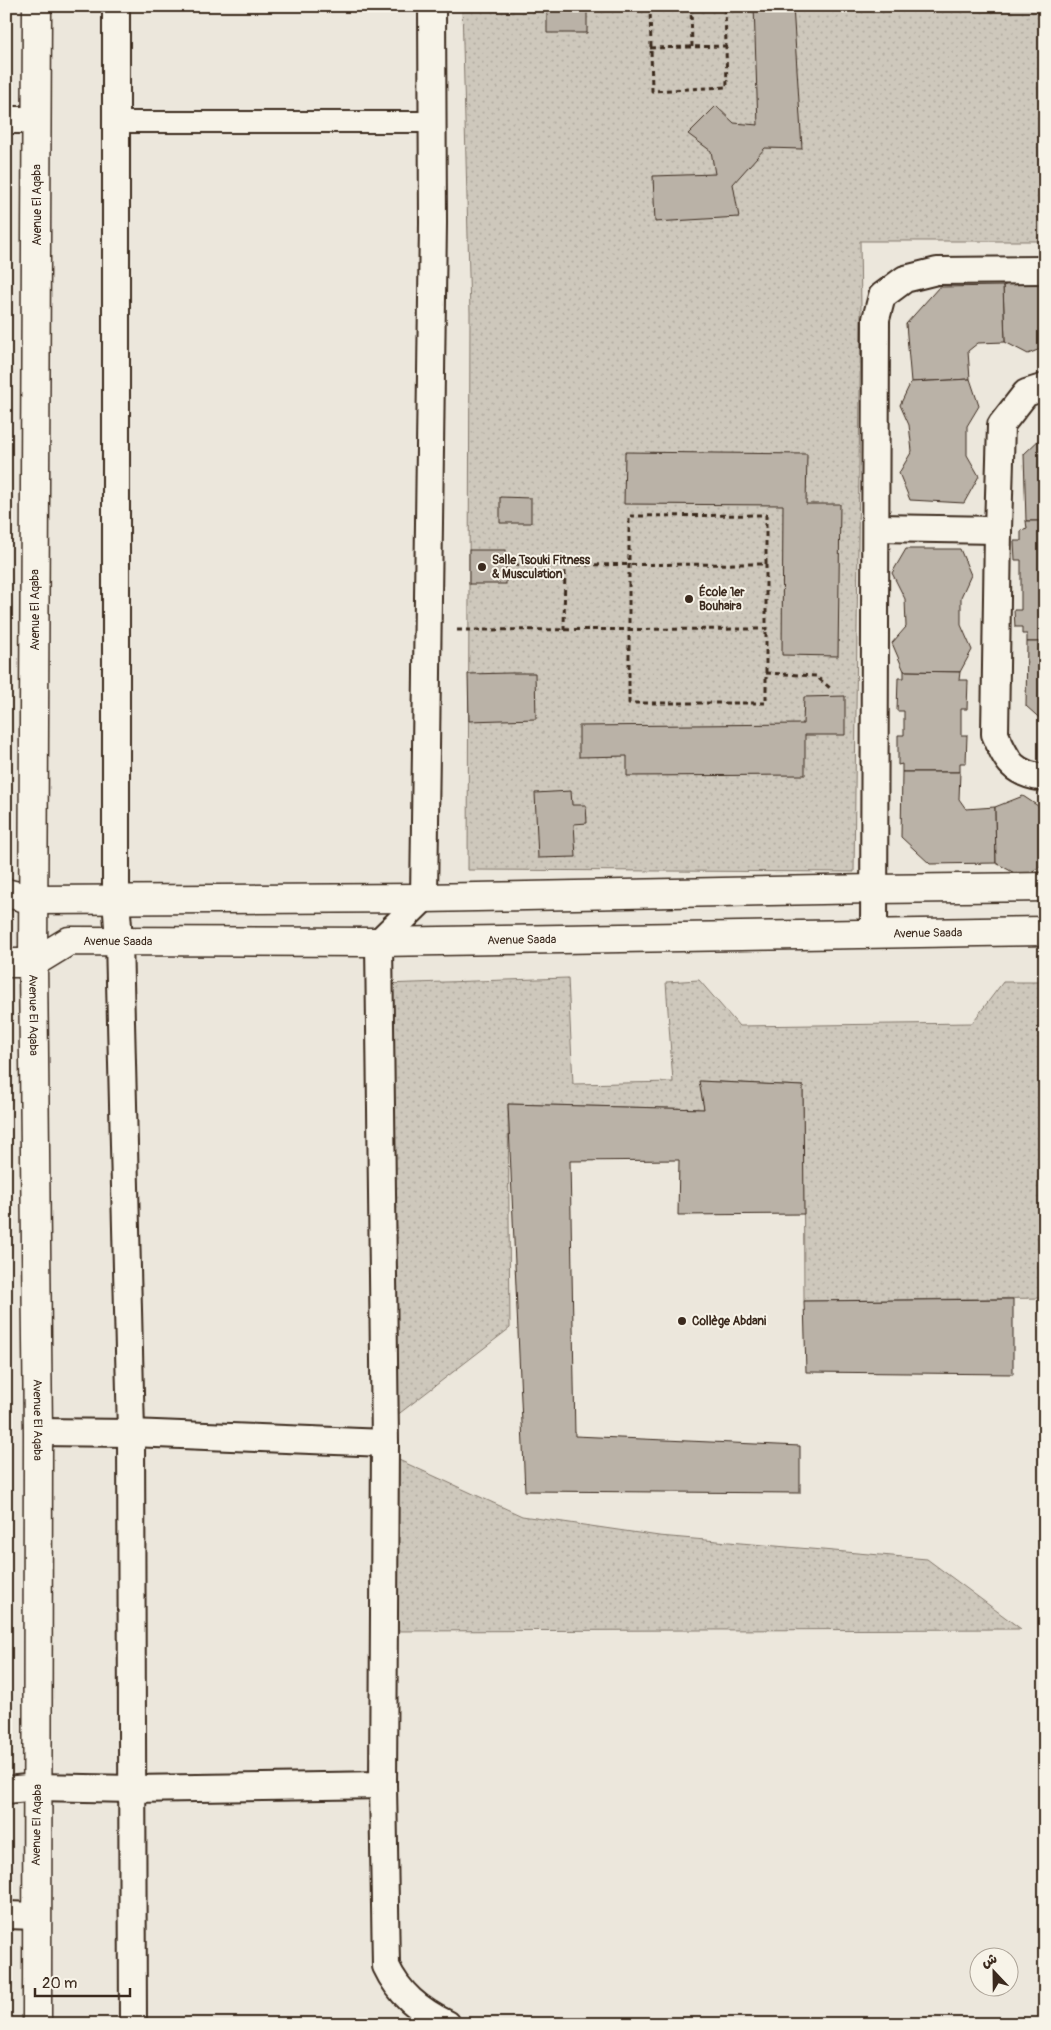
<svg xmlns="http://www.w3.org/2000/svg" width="1051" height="2030" font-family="Pangolin,'Playpen Sans Arabic',sans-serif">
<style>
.park{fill:url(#park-dots);stroke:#84796d}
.building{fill:#bab2a7;stroke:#3b2a1e}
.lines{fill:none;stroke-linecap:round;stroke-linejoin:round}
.pedestrian-casing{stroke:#3b2a1e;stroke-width:24}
.minor-casing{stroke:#3b2a1e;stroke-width:30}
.tertiary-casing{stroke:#3b2a1e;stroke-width:31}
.secondary-casing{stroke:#3b2a1e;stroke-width:31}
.path{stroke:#3b2a1e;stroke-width:3;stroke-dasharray:5 4;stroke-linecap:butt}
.pedestrian{stroke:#f7f3e8;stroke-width:20}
.minor{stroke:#f7f3e8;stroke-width:26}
.tertiary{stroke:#f7f3e8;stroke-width:28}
.secondary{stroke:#f7f3e8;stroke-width:28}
.poi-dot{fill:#3b2a1e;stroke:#f7f3e8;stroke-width:2}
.labels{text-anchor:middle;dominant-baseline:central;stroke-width:4;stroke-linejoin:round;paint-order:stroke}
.street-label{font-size:12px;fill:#3b2a1e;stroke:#f7f3e8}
.poi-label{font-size:12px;font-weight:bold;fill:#3b2a1e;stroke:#f7f3e8;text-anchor:start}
</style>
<defs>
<pattern id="park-dots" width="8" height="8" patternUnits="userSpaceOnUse" patternTransform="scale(1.25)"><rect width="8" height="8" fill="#cec8bc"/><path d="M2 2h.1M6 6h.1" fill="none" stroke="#b2aca1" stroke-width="1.8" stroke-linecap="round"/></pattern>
</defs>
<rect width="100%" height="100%" fill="#ece7dc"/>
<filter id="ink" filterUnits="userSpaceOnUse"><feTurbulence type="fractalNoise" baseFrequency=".02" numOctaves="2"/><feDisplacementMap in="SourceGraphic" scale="10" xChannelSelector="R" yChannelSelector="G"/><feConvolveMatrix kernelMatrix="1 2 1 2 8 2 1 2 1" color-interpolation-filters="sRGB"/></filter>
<g filter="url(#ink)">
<!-- park -->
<g class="park">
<polygon points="462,6 1045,6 1045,241 860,241 861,308 854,872 468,870 470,313"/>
<polygon points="568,978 573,1084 673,1082 666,982 699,980 739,1026 972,1023 1003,982 1045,982 1045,1298 804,1301 803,1086 700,1081 704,1109 508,1104 510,1328 396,1416 383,984"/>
<polygon points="390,1456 522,1516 659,1536 927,1559 1021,1629 390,1631"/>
</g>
<!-- building -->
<g class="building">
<polygon points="532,6 599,6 599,9 587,10 587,33 547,33 547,11 532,11"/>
<polygon points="754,6 793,6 802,149 765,148 733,184 739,217 655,222 653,176 715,174 711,151 688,134 716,106 734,123 758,125"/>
<polygon points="1029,275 1045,285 1045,347 1028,354 1005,342 1003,286"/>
<polygon points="1003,286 1005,342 978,343 968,351 970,379 911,382 906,324 939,287"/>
<polygon points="970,379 979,406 967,426 967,455 979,476 964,503 910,500 899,473 912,451 909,425 900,405 911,382"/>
<polygon points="1045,434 1045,521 1026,521 1024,454"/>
<polygon points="625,452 807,454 806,504 840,504 838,656 782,655 783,505 624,504"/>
<polygon points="500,497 531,498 531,523 500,523"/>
<polygon points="1026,521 1045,521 1045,642 1027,642 1027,634 1022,634 1022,627 1015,627 1014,610 1021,610 1021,560 1015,560 1014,541 1021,541 1021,531 1027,529"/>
<polygon points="906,549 960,549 971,575 961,597 961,625 972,650 960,672 904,671 892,643 906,627 905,599 892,573"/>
<rect x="469" y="550" width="37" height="34"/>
<polygon points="1027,642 1045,642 1045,723 1026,706"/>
<polygon points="904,671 960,672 959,680 968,680 967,709 961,709 961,735 967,735 966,763 960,763 960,772 902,772 902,764 898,765 898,735 904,735 904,711 897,711 898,678 904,678"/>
<polygon points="510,673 535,673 536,719 469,721 468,674"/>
<polygon points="845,696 845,735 805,735 805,775 627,776 627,756 579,757 579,726 803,724 804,697"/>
<polygon points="902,772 960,772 959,799 966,809 995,807 996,863 930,864 901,837"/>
<polygon points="571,791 572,805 586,805 587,823 574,824 576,857 538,858 535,793"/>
<polygon points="1023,796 1041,808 1045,808 1045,864 1022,877 996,863 995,807"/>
<polygon points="699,1081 803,1086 804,1214 678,1215 679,1160 570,1161 575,1436 800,1446 800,1493 525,1491 508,1104 704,1109"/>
<polygon points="1013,1299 1013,1374 806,1372 804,1301"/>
</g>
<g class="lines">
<defs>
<polyline id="pedestrian" points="115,122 433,122"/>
<g id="minor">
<polyline points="116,6 116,899 119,940 131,1433 133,2024"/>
<path d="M432,6L433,223L424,898L379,942L385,1443L383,1785L386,1966C399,1994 419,2010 447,2024"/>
<polyline points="6,120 37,120"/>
<polyline points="876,528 998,530 1001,425 1026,393 1045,387"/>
<path d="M998,530L995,734C1007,761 1012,774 1045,778"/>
<polyline points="874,934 876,319 882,296 905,279 937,271 1045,270"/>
<polyline points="38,1432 131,1433 385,1443"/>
<polyline points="6,1790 38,1787 132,1789 383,1785"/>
<polyline points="6,1915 36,1916"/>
</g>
<g id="tertiary">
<polyline points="6,893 34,900 424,898 874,889 1045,887"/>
<path id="s1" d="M6,963H33L69,941L379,942L1045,931"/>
</g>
<g id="secondary">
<path id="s2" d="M37,6L33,963L38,1432L37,2024"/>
</g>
</defs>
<!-- pedestrian casing -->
<use href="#pedestrian" class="pedestrian-casing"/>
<!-- minor casing -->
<use href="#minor" class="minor-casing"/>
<!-- tertiary casing -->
<use href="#tertiary" class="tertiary-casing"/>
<!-- secondary casing -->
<use href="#secondary" class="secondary-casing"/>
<!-- path -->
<g class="path">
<polyline points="650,6 652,91 727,87 725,6"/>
<polyline points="691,6 692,47"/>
<polyline points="650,48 726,46"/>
<polyline points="766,564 766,515 629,516 629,703 766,703 766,629"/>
<polyline points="457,630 766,629 766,564 515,565"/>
<polyline points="564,630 565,565"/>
<polyline points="766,673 816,676 830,688"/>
</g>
<!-- pedestrian -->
<use href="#pedestrian" class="pedestrian"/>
<!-- minor -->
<use href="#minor" class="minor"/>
<!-- tertiary -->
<use href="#tertiary" class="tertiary"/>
<!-- secondary -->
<use href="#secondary" class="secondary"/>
</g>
</g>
<!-- markers -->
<g class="poi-dot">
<circle cx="482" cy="567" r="5"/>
<circle cx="689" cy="599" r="5"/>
<circle cx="682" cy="1321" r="5"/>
</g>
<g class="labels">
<!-- street labels -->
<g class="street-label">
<text transform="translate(37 205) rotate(-90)">Avenue El Aqaba</text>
<text transform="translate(35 610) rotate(-90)">Avenue El Aqaba</text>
<text stroke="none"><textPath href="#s1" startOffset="928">Avenue Saada</textPath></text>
<text stroke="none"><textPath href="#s1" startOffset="522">Avenue Saada</textPath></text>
<text stroke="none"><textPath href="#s1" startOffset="118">Avenue Saada</textPath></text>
<text stroke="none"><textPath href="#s2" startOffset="1009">Avenue El Aqaba</textPath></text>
<text stroke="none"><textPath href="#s2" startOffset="1414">Avenue El Aqaba</textPath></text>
<text transform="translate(37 1825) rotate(-89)">Avenue El Aqaba</text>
</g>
<!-- poi labels -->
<g class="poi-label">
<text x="492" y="560">Salle Tsouki Fitness<tspan x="492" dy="14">&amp; Musculation</tspan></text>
<text x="699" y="592">École 1er<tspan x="699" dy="14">Bouhaira</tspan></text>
<text x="692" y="1321">Collège Abdani</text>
</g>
</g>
<!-- margin -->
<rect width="1051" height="2030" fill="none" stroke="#f7f3e8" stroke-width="25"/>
<rect x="12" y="12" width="1026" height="2005" fill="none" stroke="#3b2a1e" stroke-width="2" filter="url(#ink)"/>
<!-- north arrow -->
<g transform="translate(994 1972) rotate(338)"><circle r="24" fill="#f7f3e8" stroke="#aca397"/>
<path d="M0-4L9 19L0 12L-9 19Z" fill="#3b2a1e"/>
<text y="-8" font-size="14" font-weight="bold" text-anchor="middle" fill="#3b2a1e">ش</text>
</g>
<!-- scale -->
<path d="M35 1988v8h95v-8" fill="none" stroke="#3b2a1e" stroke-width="2.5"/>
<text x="42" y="1988" font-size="15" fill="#3b2a1e" stroke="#f7f3e8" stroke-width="4" paint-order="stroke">20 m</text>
</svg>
